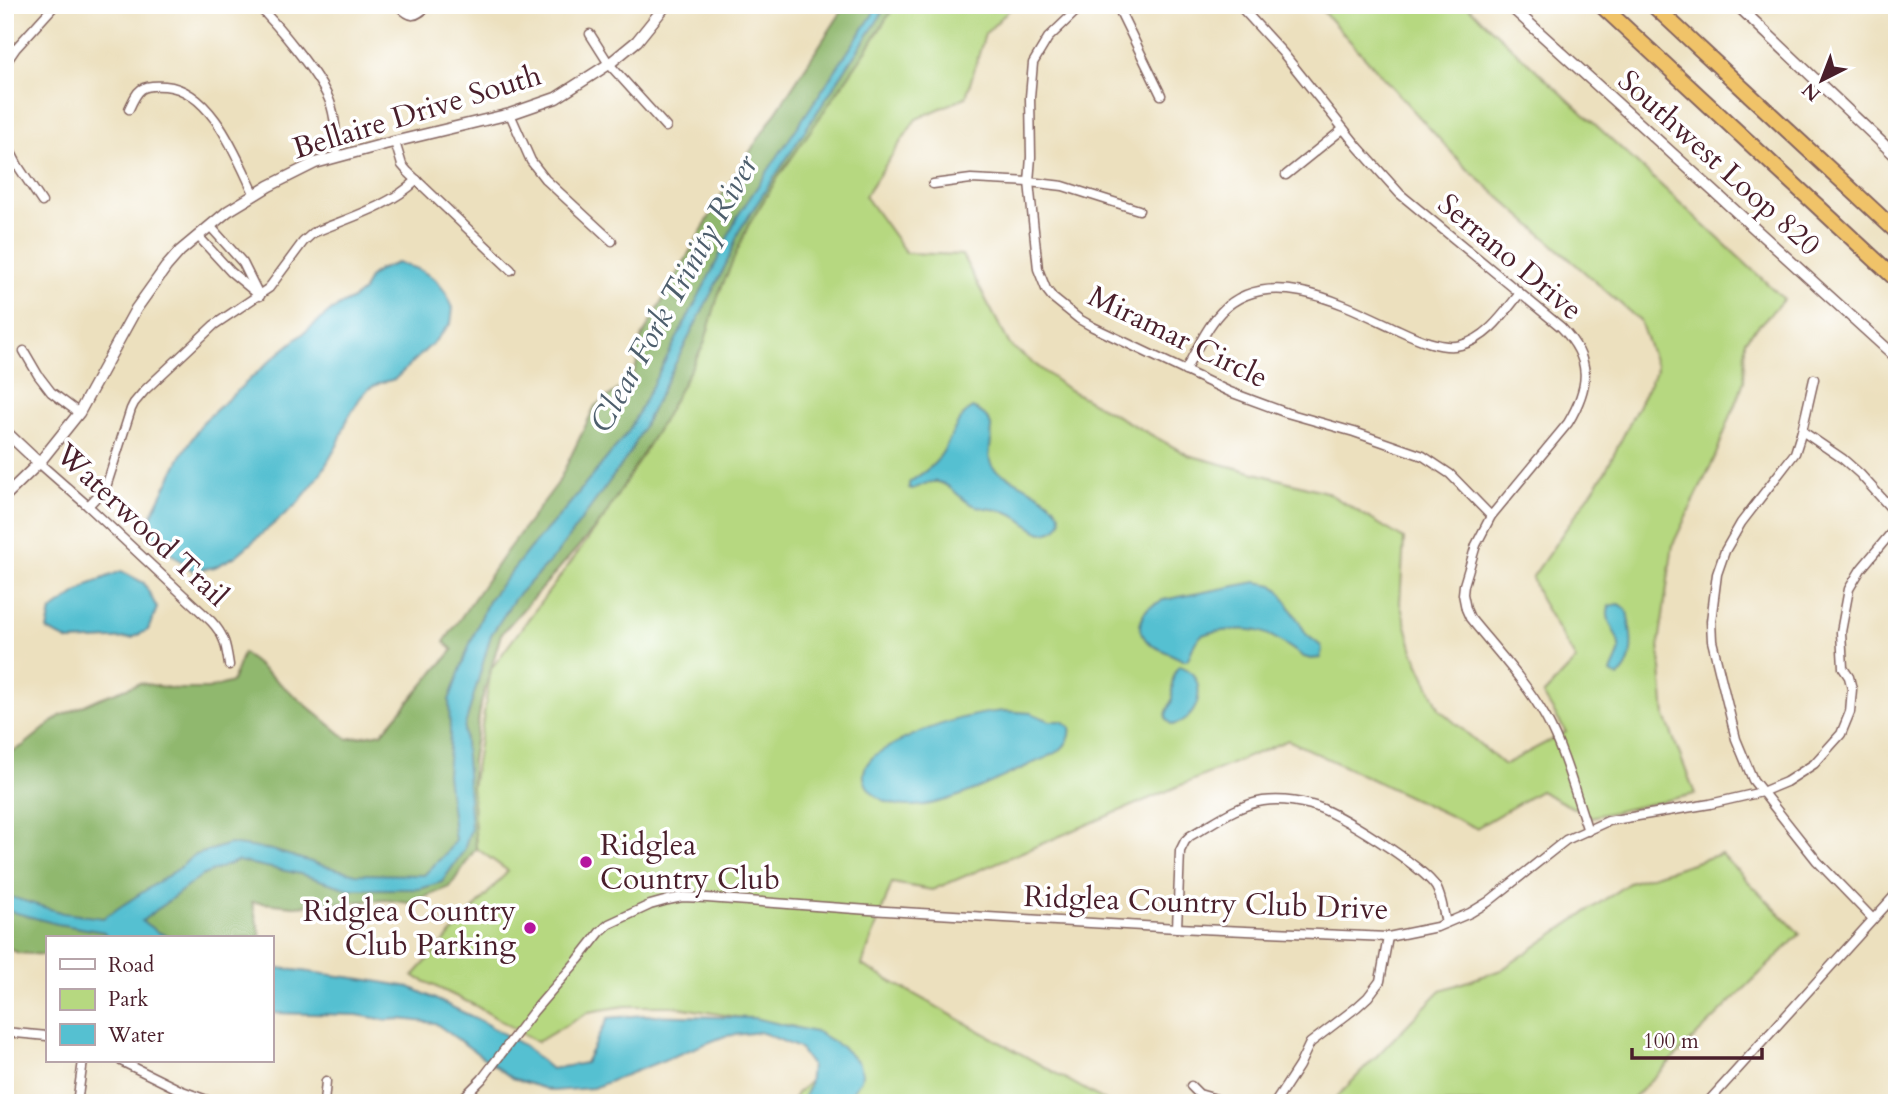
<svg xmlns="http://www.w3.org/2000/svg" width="1902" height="1108" font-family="Cardo,serif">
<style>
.green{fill:#b6d880;stroke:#807c56;stroke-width:2}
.forest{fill:#90b86e;stroke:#6d6c4c;stroke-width:2}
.water{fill:#55c0d1;stroke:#50707e;stroke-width:2}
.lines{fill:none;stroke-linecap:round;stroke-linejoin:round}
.minor-casing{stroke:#83635e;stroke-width:11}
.tertiary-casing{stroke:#83635e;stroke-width:13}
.motorway-casing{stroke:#83635e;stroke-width:18}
.minor{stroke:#fff;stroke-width:8}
.tertiary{stroke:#fff;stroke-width:10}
.motorway{stroke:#f0c369;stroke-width:14}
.poi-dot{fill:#b5179e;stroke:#fff;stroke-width:2.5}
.labels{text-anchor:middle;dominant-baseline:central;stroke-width:7;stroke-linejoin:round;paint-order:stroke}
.street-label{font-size:30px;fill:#4a1f2b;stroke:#fff}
.poi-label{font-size:30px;fill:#4a1f2b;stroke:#fff;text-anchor:start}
.water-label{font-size:32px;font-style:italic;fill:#4e5f6d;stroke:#fff}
</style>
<rect width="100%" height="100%" fill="#fff"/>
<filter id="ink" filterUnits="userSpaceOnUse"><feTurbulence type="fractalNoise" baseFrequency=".0143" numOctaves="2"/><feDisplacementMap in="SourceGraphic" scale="14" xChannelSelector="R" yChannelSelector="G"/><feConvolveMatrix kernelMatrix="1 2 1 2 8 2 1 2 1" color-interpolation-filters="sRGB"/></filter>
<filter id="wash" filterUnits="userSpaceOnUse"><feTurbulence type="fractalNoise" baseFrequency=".00686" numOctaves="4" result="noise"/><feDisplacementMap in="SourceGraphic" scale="28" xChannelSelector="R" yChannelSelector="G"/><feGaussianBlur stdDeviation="1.57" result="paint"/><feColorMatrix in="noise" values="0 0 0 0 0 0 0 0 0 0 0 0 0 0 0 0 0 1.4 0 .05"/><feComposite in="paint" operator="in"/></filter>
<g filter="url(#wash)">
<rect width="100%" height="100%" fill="#ece0be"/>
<!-- green -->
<g class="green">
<polygon points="882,5 1014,5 985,34 966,97 916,119 865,196 906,253 962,255 1010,345 1066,388 1188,455 1326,492 1404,539 1400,603 1413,651 1440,710 1504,765 1566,732 1543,695 1576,660 1540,599 1532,578 1605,472 1657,369 1640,321 1464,166 1317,5 1466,5 1784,299 1745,340 1744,381 1715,457 1673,544 1659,644 1665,716 1695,794 1591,817 1540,791 1476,828 1288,740 932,890 892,883 862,965 1109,1103 792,1103 797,1093 816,1076 795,1027 672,1006 625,1006 589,1012 537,1042 474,1005 413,976 508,871 476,848 472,788 491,669 603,519 748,226"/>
<polygon points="1721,854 1800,934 1628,1103 1331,1103 1441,990 1501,970 1629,883"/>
</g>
<!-- forest -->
<polygon class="forest" points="846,5 893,5 892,10 868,48 777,179 748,226 719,293 704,344 661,424 603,519 501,634 481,703 472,761 472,788 476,848 450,887 410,903 386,900 294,906 252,902 261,938 47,938 47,955 18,953 5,946 5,755 23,746 60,716 100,698 140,683 176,689 208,689 232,682 243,653 347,739 382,733 453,650 444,642 506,552 558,483 595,406 626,384 633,375 637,363 637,346 721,196"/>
<!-- water -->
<g class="water">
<polygon points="876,5 884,5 881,15 739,231 728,260 630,453 556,555 515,598 491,635 464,729 471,828 464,850 442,882 420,889 349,889 300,874 237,861 201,876 142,921 158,932 172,938 107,938 104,932 57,924 5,910 5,895 63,913 103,918 178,869 193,856 229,844 272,850 321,865 356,874 424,875 447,852 455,840 447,775 450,732 449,700 469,646 488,601 530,548 567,507 628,432 716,263 737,217 873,14"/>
<polygon points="397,263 418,269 435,279 446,293 453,308 451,323 434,342 395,379 380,383 368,389 360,398 347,420 338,444 320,475 298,503 236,556 215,567 193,571 154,540 148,529 153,512 181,456 203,422 272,359 332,310 351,300 363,291 369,278 379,270"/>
<path d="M972,408C1012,423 975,455 997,471C1010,479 1077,506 1057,528C1054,531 1047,533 1042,533C1032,531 1021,517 1010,513C997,507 982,511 969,503C958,497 950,484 938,482C929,480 920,487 912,489L909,488V483C920,474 933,468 940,456C952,440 954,420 972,408Z"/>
<polygon points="121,571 144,583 157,608 148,630 132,638 69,641 47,630 51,611 90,584"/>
<path d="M1256,582L1273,585L1280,591L1307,635L1321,646L1322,650L1320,658L1311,659L1304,657C1272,636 1264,625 1222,631C1215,632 1207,632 1201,636C1193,641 1192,653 1187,660H1183L1151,645L1146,640L1141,632L1140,625L1144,613L1149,607L1163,600Z"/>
<path d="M1618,604C1627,607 1628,613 1629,622C1633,641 1634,664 1618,677L1611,673C1613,664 1621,656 1619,645C1617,631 1604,622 1609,606Z"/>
<path d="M1179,666C1208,673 1204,719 1172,725C1169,722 1166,720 1166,716C1166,711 1171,705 1172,699C1173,687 1170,676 1179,666Z"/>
<path d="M1004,711L1031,713L1050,721H1062L1070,727C1072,736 1068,743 1060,750C1050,758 1038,760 1027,766C994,781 943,808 907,806C871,805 844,772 883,750C919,730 963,714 1004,711Z"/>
<polygon points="271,967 362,979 410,987 477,1019 523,1045 551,1069 585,1063 608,1018 645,1015 754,1018 819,1033 843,1048 858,1062 862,1073 861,1080 843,1103 801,1103 809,1086 811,1065 799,1048 761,1032 725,1036 593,1088 552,1091 512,1078 435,1023 400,1019 386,1020 357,1015 271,1013"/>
</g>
</g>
<g filter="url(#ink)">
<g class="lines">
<defs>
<g id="minor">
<path d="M257,5C277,24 321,77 330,102C336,119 336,138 337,156"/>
<path d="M398,5C411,19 415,18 428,5"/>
<polyline points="1086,5 1074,13 1048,38 1033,63 1030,97 1031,157 1029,182 1038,269 1046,289 1053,298 1079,319 1093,327 1230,392 1287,413 1354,432 1423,456 1450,474 1491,516"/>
<polyline points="1117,5 1161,95"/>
<path d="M1239,5L1283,53L1358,147L1400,194L1561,327C1593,360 1590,386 1568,423L1491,516L1476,545L1464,585L1463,594L1466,609L1470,618C1496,650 1526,682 1546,718C1565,753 1575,793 1588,831"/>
<polyline points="590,34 609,64 666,127"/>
<polyline points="5,64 16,48 55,5"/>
<path d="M129,109C138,89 141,84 165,86C212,90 237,158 255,195"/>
<polyline points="510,114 531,161 545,179 612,241"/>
<polyline points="5,141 18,166 42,202"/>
<polyline points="395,142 402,165 408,172 511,270"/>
<polyline points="1286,175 1343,129"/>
<polyline points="933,184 971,179 1029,182 1063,186 1139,210"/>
<polyline points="210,226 243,263 258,293"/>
<polyline points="198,236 231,272 260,296"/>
<polyline points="24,351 38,375 51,392 79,413"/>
<path d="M1185,371C1196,351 1206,328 1221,312C1269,262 1349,307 1399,330C1416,338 1442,350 1461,345C1488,338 1504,313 1520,293"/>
<polyline points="1814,379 1802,431 1795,453 1741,523 1725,551 1717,574 1711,621 1712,641 1736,739 1753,780 1817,861 1873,919"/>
<polyline points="1802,431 1843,459 1860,474 1897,515"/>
<path d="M39,463L88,506L211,621C225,636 226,645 229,665"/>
<path d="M88,506L106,487L131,409L134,403L145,390L214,325L269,288L303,242L313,233C348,218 389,207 417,180"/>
<path d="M1177,928L1180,851L1185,841L1190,836C1212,824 1237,805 1263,801C1278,799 1296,801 1311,805C1335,810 1424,867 1436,887C1442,897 1443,912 1446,923"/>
<polyline points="5,1032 47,1036"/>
<polyline points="121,1061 182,1091 215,1103"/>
<polyline points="1191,1086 1199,1094 1230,1103"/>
<polyline points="77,1103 83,1061"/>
<polyline points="324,1103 326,1081"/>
<polyline points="458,1103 482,1079 533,1012 578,960 600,932 609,924 650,905 668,900 682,897 707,898 869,910 1177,928 1388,937 1437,927 1470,913 1488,902 1566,840 1608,821 1710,804 1762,792 1786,782 1814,764 1841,734 1850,712 1852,689 1849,677 1843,668 1841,632 1849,589 1861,569 1897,526"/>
<polyline points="1275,1103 1299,1066 1310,1043 1357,1007 1368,997 1380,981 1388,937"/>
<polyline points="1707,1103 1897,893"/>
</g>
<g id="tertiary">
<polyline points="1509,5 1897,358"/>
<polyline points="1737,5 1897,157"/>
<polyline points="5,431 39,463"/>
<polyline points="5,496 39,463 79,413 136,309 166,267 180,251 228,211 269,186 315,163 385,144 510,114 556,98 609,64 637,41 666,5"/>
</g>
<g id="motorway">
<polyline points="1601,5 1897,280"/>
<polyline points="1653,5 1897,232"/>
</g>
</defs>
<!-- minor casing -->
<use href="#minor" class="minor-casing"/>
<!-- tertiary casing -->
<use href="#tertiary" class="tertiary-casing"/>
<!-- motorway casing -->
<use href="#motorway" class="motorway-casing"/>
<!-- minor -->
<use href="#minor" class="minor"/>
<!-- tertiary -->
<use href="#tertiary" class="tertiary"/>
<!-- motorway -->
<use href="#motorway" class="motorway"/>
</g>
</g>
<!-- markers -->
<g class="poi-dot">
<circle cx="586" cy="862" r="7"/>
<circle cx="530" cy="928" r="7"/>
</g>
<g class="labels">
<!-- street labels -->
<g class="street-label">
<text transform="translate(417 112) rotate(-17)">Bellaire Drive South</text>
<text transform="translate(1719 163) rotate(42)">Southwest Loop 820</text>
<text transform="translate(1510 257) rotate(40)">Serrano Drive</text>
<text transform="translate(1178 337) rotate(26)">Miramar Circle</text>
<text transform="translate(142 525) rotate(43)">Waterwood Trail</text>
<text transform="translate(1206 903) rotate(2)">Ridglea Country Club Drive</text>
</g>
<!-- poi labels -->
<g class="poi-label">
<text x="600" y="845">Ridglea<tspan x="600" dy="34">Country Club</tspan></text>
<text x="516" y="911" text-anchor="end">Ridglea Country<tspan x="516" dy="34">Club Parking</tspan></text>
</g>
<!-- water labels -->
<g class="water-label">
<text transform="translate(674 294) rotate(-61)">Clear Fork Trinity River</text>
</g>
</g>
<!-- margin -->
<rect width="1902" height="1108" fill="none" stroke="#fff" stroke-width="28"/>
<!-- legend -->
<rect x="46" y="936" width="228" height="126" fill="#ffffff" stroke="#b7a5aa" stroke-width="2"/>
<rect x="60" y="959" width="35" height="10" fill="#ffffff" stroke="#b7a5aa" stroke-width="2"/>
<text x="108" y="972" font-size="21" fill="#4a1f2b">Road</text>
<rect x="60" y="989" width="35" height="21" fill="#b6d880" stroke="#b7a5aa" stroke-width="2"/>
<text x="108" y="1006" font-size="21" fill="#4a1f2b">Park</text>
<rect x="60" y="1024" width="35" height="21" fill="#55c0d1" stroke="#b7a5aa" stroke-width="2"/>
<text x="108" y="1042" font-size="21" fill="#4a1f2b">Water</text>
<!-- north arrow -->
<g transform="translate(1822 80) rotate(222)" stroke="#ffffff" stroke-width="5" paint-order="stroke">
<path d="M0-5L12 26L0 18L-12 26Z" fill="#4a1f2b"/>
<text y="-10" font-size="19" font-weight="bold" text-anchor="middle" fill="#4a1f2b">N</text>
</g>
<!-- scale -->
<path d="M1632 1048v10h130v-10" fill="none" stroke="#4a1f2b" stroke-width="3.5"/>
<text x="1643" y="1048" font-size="21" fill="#4a1f2b" stroke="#ffffff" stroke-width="5" paint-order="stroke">100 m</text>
</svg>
